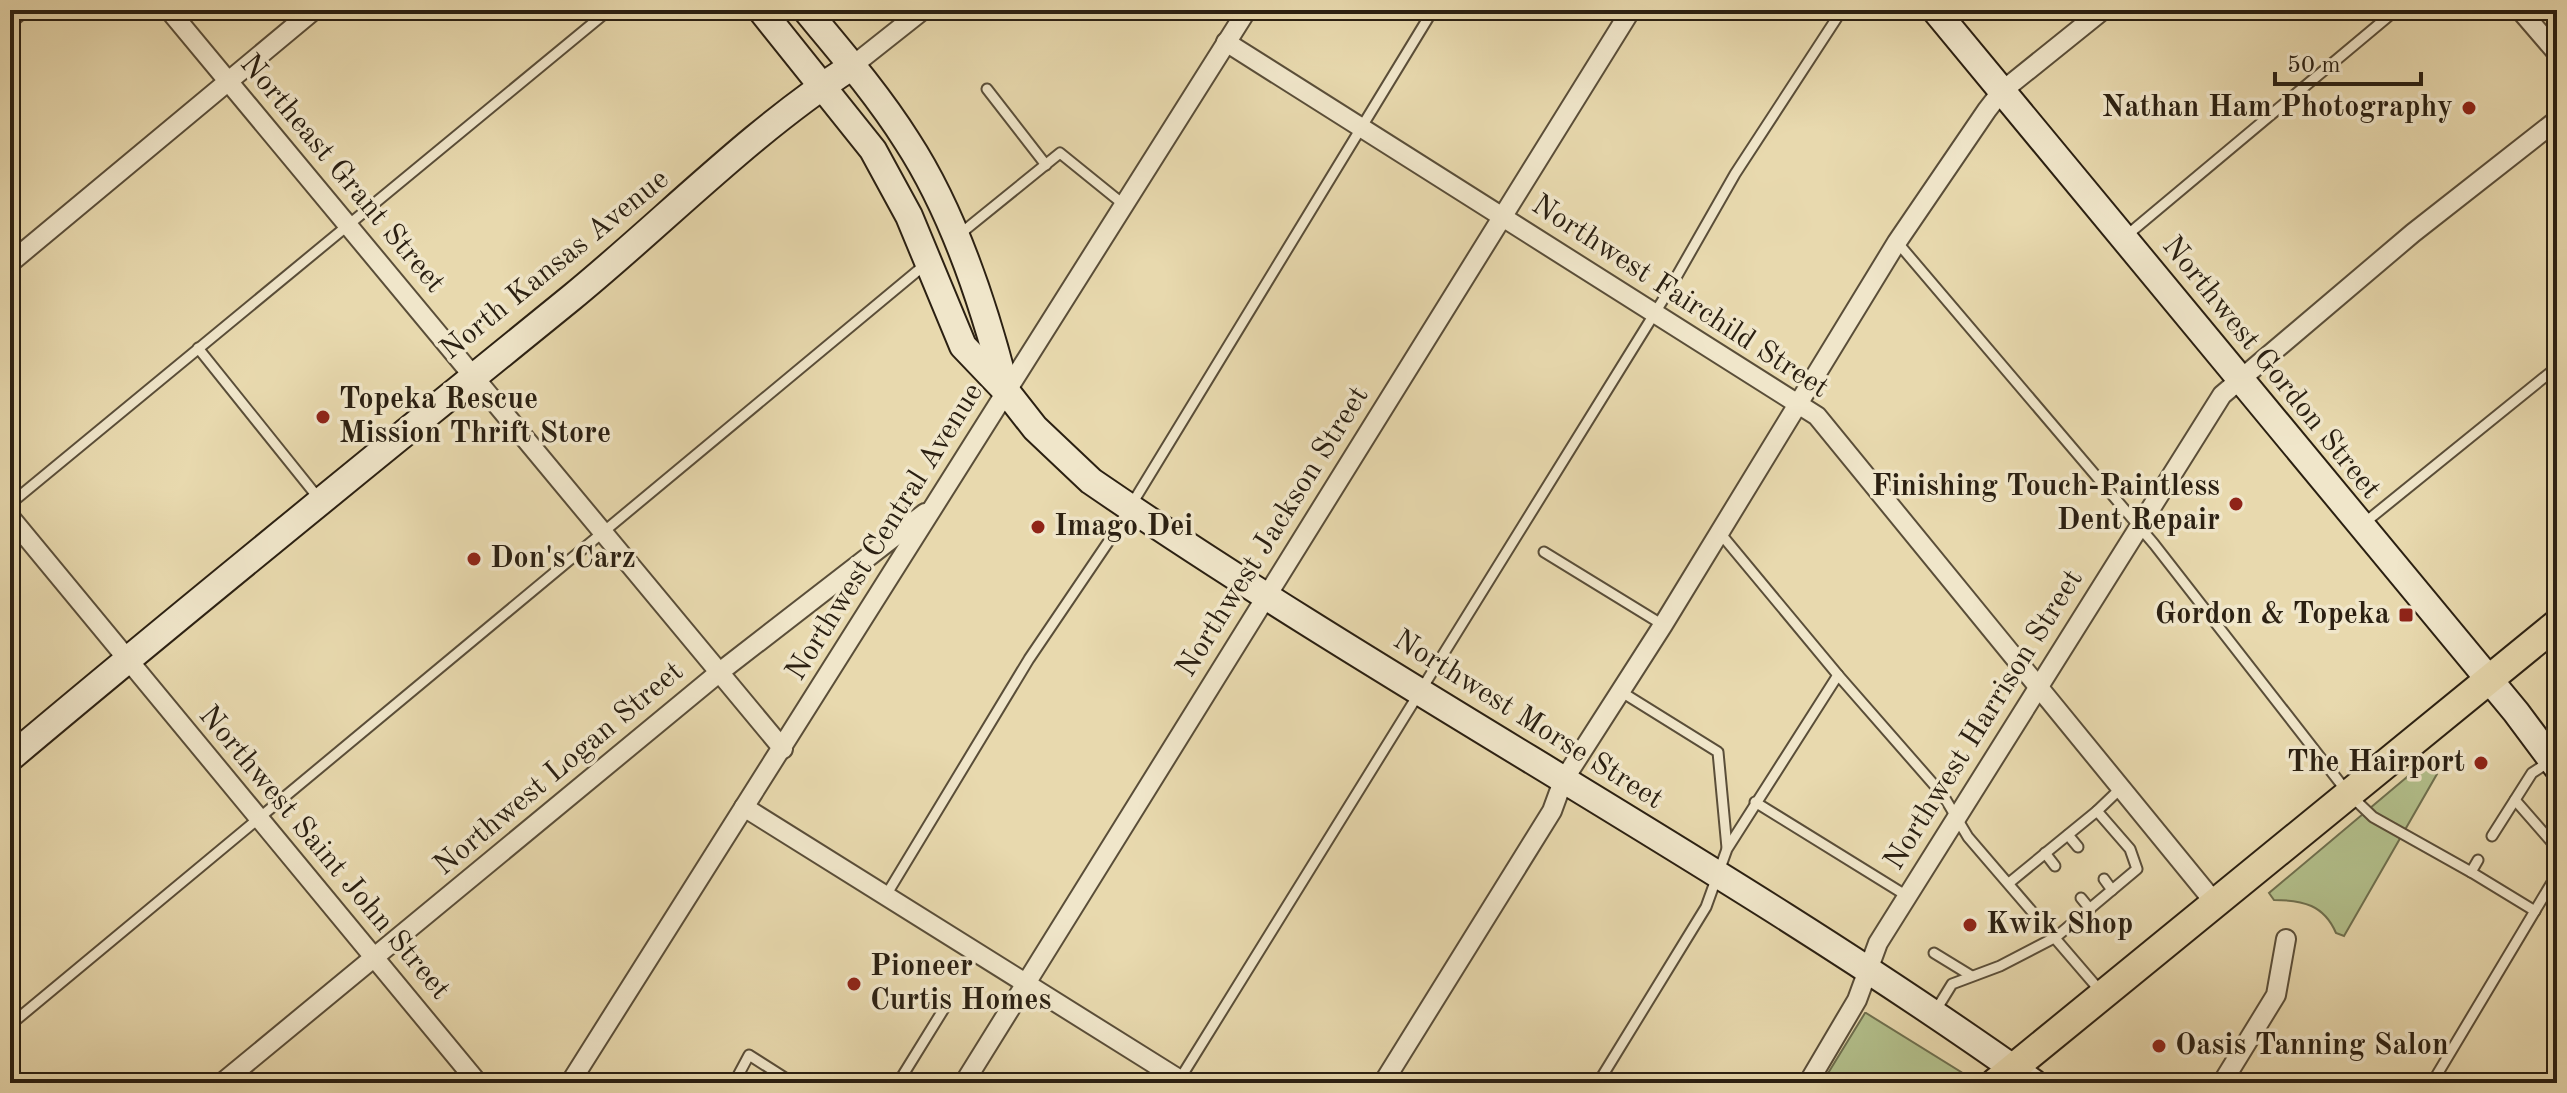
<svg xmlns="http://www.w3.org/2000/svg" width="2567" height="1093" font-family="'Old Standard TT',serif">
<style>
.green{fill:#b3c08c;stroke:#6f704f;stroke-width:2}
.lines{fill:none;stroke-linecap:round;stroke-linejoin:round}
.lane-casing{stroke:#5a4e39;stroke-width:13}
.street-casing{stroke:#5a4e39;stroke-width:22}
.secondary-casing{stroke:#2b2012;stroke-width:30}
.primary-casing{stroke:#2b2012;stroke-width:32}
.lane{stroke:#f0e6ca;stroke-width:9}
.street{stroke:#f0e6ca;stroke-width:18}
.secondary{stroke:#f0e6ca;stroke-width:26}
.primary{stroke:#e8d9ae;stroke-width:28}
.poi-dot{fill:#8f2418;stroke:#f0e6ca;stroke-width:3}
.labels{text-anchor:middle;dominant-baseline:central;stroke-width:7;stroke-linejoin:round;paint-order:stroke}
.poi-label{font-size:30px;font-weight:bold;fill:#2b2012;stroke:#f0e6ca;text-anchor:start}
.street-label{font-size:30px;fill:#2b2012;stroke:#f0e6ca}
</style>
<rect width="100%" height="100%" fill="#e8d9ae"/>
<filter id="stains"><feTurbulence type="fractalNoise" baseFrequency=".0025" numOctaves="4"/><feColorMatrix values="0 0 0 0 .2 0 0 0 0 .09 0 0 0 0 .02 0 0 0 .5 -.17"/></filter>
<radialGradient id="worn" r=".72"><stop offset=".6" stop-color="#630" stop-opacity="0"/><stop offset="1" stop-color="#630" stop-opacity=".3"/></radialGradient>
<!-- green -->
<g class="green">
<path d="M2426,761L2437,774L2344,936L2336,933C2324,905 2303,900 2274,900L2269,893Z"/>
<polygon points="1865,1013 1866,1013 1961,1072 1951,1083 1822,1083"/>
</g>
<g class="lines">
<defs>
<g id="lane">
<polyline points="10,24 27,10"/>
<polyline points="987,89 1046,165"/>
<polyline points="960,234 1060,153 1123,204"/>
<polyline points="2126,236 2396,10"/>
<polyline points="1897,242 2154,544 2348,793 2373,817 2471,872 2478,860"/>
<polyline points="198,348 320,500"/>
<polyline points="10,504 609,10"/>
<polyline points="2363,524 2557,367"/>
<polyline points="1720,533 1838,675"/>
<polyline points="1544,552 1663,625"/>
<polyline points="1620,691 1718,752 1727,848"/>
<polyline points="2515,800 2557,848"/>
<polyline points="1755,802 1907,896"/>
<polyline points="2097,811 2121,788"/>
<polyline points="2068,835 2078,847"/>
<polyline points="2492,836 2532,773 2549,762"/>
<polyline points="2045,853 2055,866"/>
<polyline points="2471,872 2535,911"/>
<polyline points="2104,879 2112,890"/>
<polyline points="885,897 1029,659 1113,535 1433,10"/>
<polyline points="2081,898 2090,909"/>
<polyline points="1934,953 1970,975"/>
<polyline points="1936,1010 1952,984 2000,966 2056,937 2137,869 2130,849 2097,811 2009,883"/>
<polyline points="10,1025 927,263"/>
<polyline points="1178,1082 1666,295 1735,174 1842,10"/>
<polyline points="734,1083 749,1055 793,1083"/>
<polyline points="898,1083 945,1007"/>
<polyline points="1598,1083 1706,907 1727,849 1838,675 1943,795 1968,837 2102,993"/>
<polyline points="2432,1083 2557,874"/>
</g>
<g id="street">
<polyline points="169,10 783,749"/>
<polyline points="2520,10 2557,53"/>
<polyline points="1226,42 1817,416 2215,903"/>
<polyline points="851,67 923,10"/>
<polyline points="10,263 314,10"/>
<polyline points="10,517 478,1083"/>
<polyline points="744,807 1185,1083"/>
<polyline points="222,1083 721,671 925,513"/>
<polyline points="570,1083 1247,10"/>
<polyline points="964,1083 1631,10"/>
<polyline points="1383,1083 1552,811 1563,781 1663,625 1897,242 1987,110 2001,92 2103,10"/>
<polyline points="1808,1083 1857,1000 1878,943 2222,395 2413,233 2557,120"/>
<polyline points="2222,1083 2276,995 2286,939"/>
</g>
<g id="secondary">
<path d="M761,10L873,150L909,216L963,346L1006,391L1035,428L1091,481C1399,692 1731,867 2034,1083"/>
<path d="M806,10C841,52 878,95 907,141C954,213 985,308 1006,391"/>
<polyline points="1935,10 2516,712 2557,767"/>
<path d="M10,758C195,602 384,450 571,298C665,221 749,133 851,67"/>
</g>
<polyline id="primary" points="1995,1083 2557,624"/>
</defs>
<!-- lane casing -->
<use href="#lane" class="lane-casing"/>
<!-- street casing -->
<use href="#street" class="street-casing"/>
<!-- secondary casing -->
<use href="#secondary" class="secondary-casing"/>
<!-- primary casing -->
<use href="#primary" class="primary-casing"/>
<!-- lane -->
<use href="#lane" class="lane"/>
<!-- street -->
<use href="#street" class="street"/>
<!-- secondary -->
<use href="#secondary" class="secondary"/>
<!-- primary -->
<use href="#primary" class="primary"/>
</g>
<!-- markers -->
<g class="poi-dot">
<circle cx="2469" cy="108" r="8"/>
<circle cx="323" cy="417" r="8"/>
<circle cx="2236" cy="504" r="8"/>
<circle cx="1038" cy="527" r="8"/>
<circle cx="474" cy="559" r="8"/>
<rect x="2398" y="607" width="16" height="16" rx="4"/>
<circle cx="2481" cy="763" r="8"/>
<circle cx="1970" cy="925" r="8"/>
<circle cx="854" cy="984" r="8"/>
<circle cx="2159" cy="1046" r="8"/>
</g>
<g class="labels">
<!-- poi labels -->
<g class="poi-label">
<text x="2453" y="108" text-anchor="end">Nathan Ham Photography</text>
<text x="339" y="400">Topeka Rescue<tspan x="339" dy="34">Mission Thrift Store</tspan></text>
<text x="2220" y="487" text-anchor="end">Finishing Touch-Paintless<tspan x="2220" dy="34">Dent Repair</tspan></text>
<text x="1054" y="527">Imago Dei</text>
<text x="490" y="559">Don's Carz</text>
<text x="2390" y="615" text-anchor="end">Gordon &amp; Topeka</text>
<text x="2465" y="763" text-anchor="end">The Hairport</text>
<text x="1986" y="925">Kwik Shop</text>
<text x="870" y="967">Pioneer<tspan x="870" dy="34">Curtis Homes</tspan></text>
<text x="2175" y="1046">Oasis Tanning Salon</text>
</g>
<!-- street labels -->
<g class="street-label">
<text transform="translate(342 174) rotate(50)">Northeast Grant Street</text>
<text transform="translate(555 265) rotate(-39)">North Kansas Avenue</text>
<text transform="translate(1680 297) rotate(33)">Northwest Fairchild Street</text>
<text transform="translate(2271 368) rotate(51)">Northwest Gordon Street</text>
<text transform="translate(885 532) rotate(-58)">Northwest Central Avenue</text>
<text transform="translate(1273 532) rotate(-58)">Northwest Jackson Street</text>
<text transform="translate(1528 720) rotate(32)">Northwest Morse Street</text>
<text transform="translate(1984 720) rotate(-58)">Northwest Harrison Street</text>
<text transform="translate(559 769) rotate(-40)">Northwest Logan Street</text>
<text transform="translate(324 853) rotate(50)">Northwest Saint John Street</text>
</g>
</g>
<!-- margin -->
<rect width="2567" height="1093" fill="none" stroke="#e8d9ae" stroke-width="40"/>
<rect x="12" y="12" width="2543" height="1069" fill="none" stroke="#2b2012" stroke-width="4"/>
<rect x="20" y="20" width="2527" height="1053" fill="none" stroke="#2b2012" stroke-width="2"/>
<!-- scale -->
<path d="M2275 72v12h146v-12" fill="none" stroke="#2b2012" stroke-width="4"/>
<text x="2287" y="72" font-size="24" fill="#2b2012" stroke="#f0e6ca" stroke-width="6" paint-order="stroke">50 m</text>
<rect width="100%" height="100%" filter="url(#stains)"/>
<rect width="100%" height="100%" fill="url(#worn)"/>
</svg>
